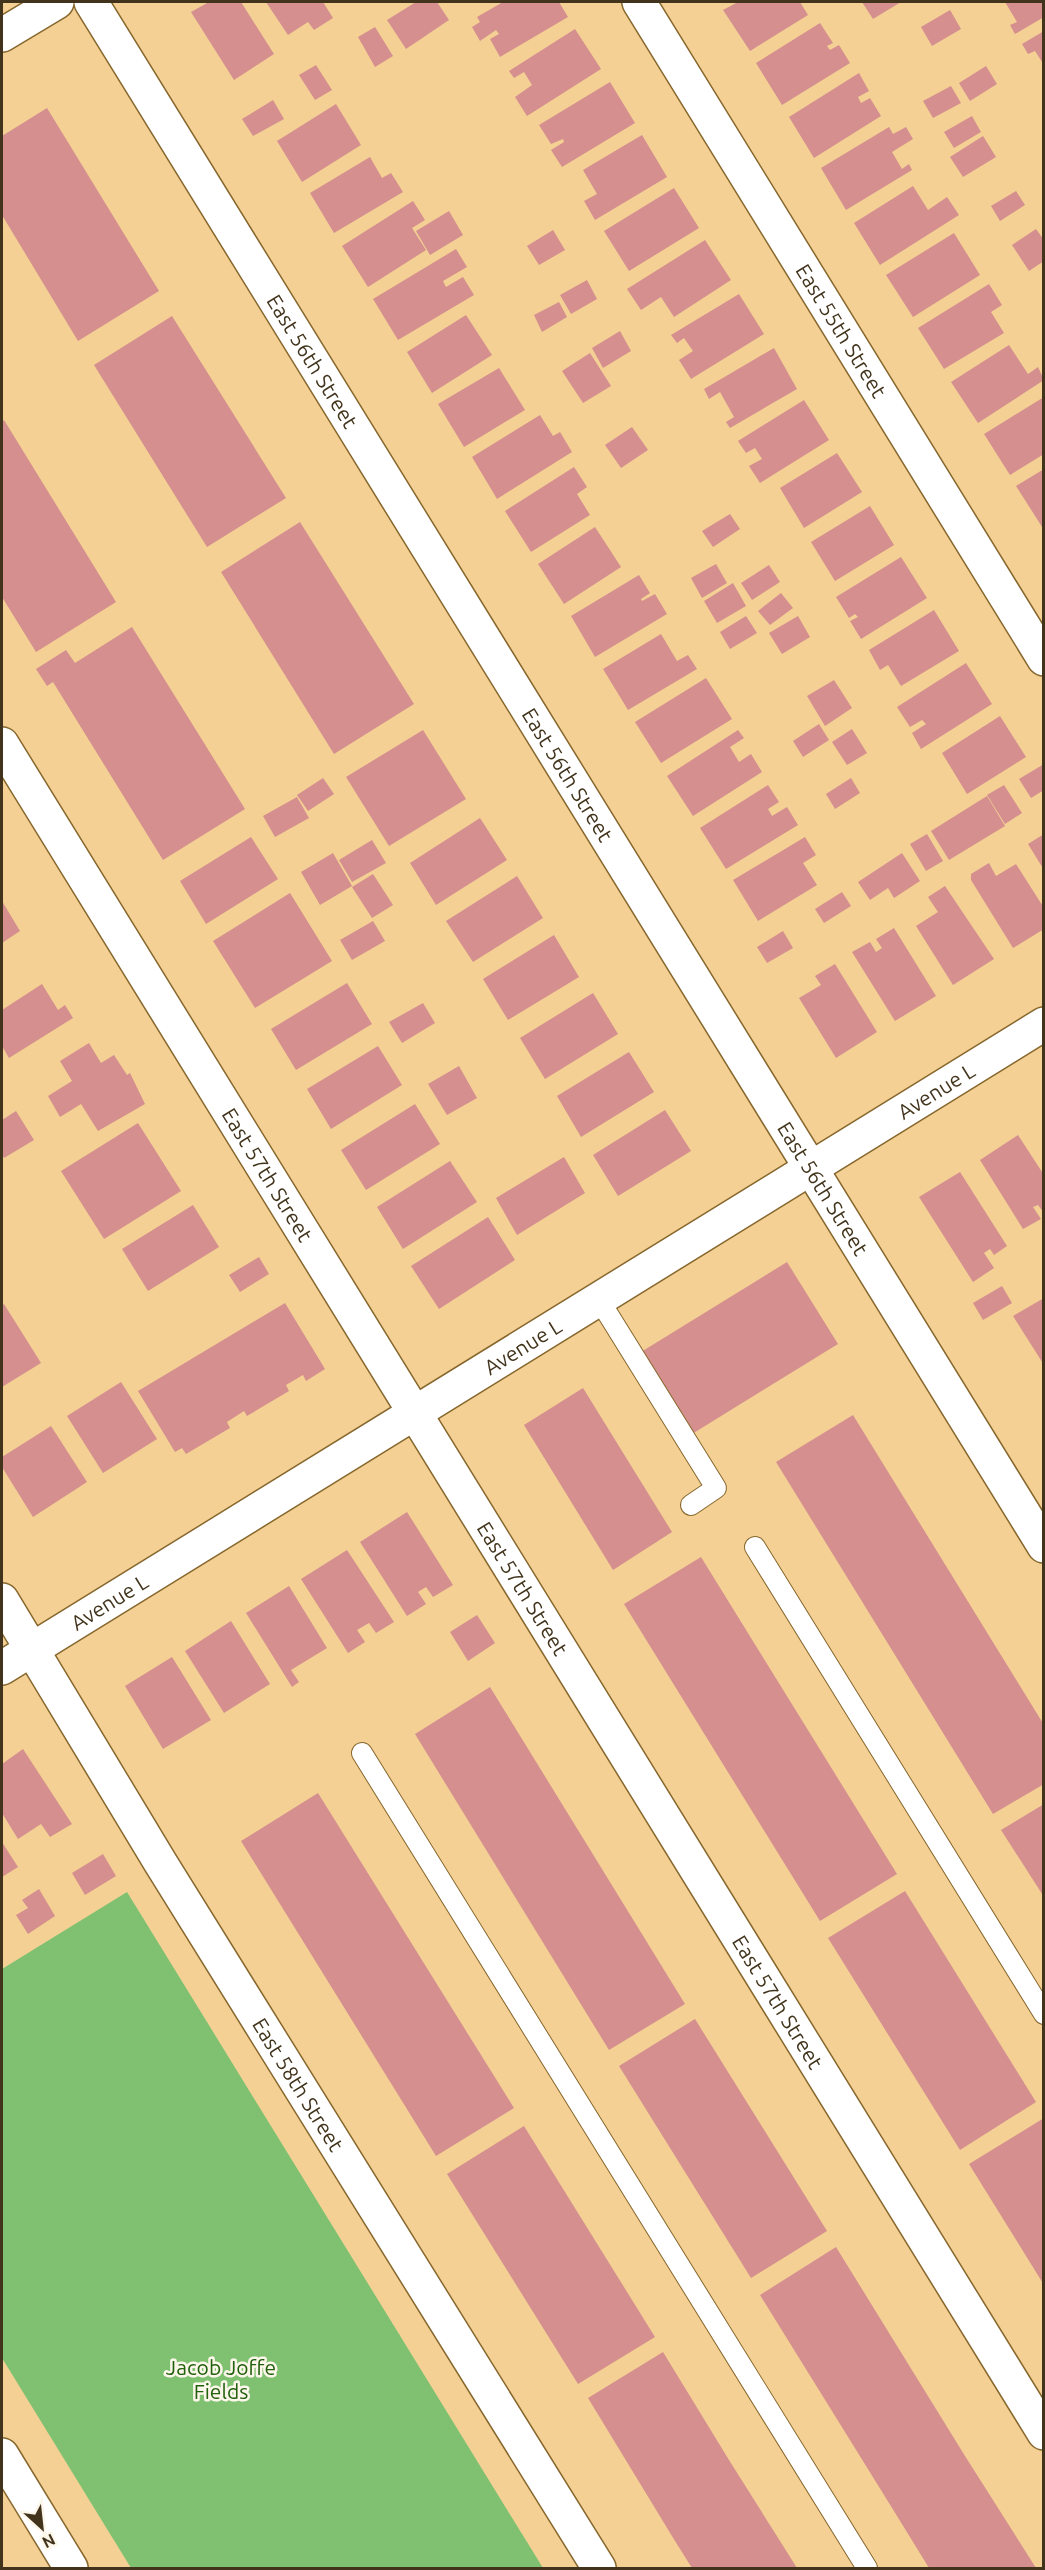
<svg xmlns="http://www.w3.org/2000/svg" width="1045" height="2570" font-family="Ubuntu,sans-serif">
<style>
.green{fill:#7fc170}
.building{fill:#d48f8e}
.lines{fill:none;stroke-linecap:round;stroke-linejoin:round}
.lane-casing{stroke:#86672d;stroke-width:22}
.street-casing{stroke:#86672d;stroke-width:36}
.lane{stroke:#fff;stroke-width:20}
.street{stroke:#fff;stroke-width:33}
.labels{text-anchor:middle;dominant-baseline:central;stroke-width:5;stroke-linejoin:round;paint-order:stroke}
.street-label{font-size:21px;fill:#42341c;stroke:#fdf6ea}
.park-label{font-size:21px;fill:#20610d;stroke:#fdf6ea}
</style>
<rect width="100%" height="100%" fill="#f4d095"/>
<!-- green -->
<polygon class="green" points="127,1892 543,2568 131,2568 2,2358 2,1969"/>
<!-- building -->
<g class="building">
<polygon points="209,2 241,2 274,54 234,80 191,12"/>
<polygon points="266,2 323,2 333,18 314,30 308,22 288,35"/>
<polygon points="416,2 437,2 449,20 406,49 387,20"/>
<polygon points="503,2 559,2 568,17 500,57 490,39 499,34 496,30 480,41 472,27 480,22 477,17"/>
<polygon points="738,2 800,2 808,15 750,51 723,10"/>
<polygon points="862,2 901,2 873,19"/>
<polygon points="1005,2 1044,2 1044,17 1015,34 1010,25 1017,22"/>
<polygon points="950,10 961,29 932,46 921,27"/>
<polygon points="820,23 833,43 827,46 830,50 839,45 850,63 782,105 756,63"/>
<polygon points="375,27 393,56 375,67 358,37"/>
<polygon points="575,29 601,69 527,116 515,97 532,85 524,72 514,78 509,71"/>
<polygon points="1044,31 1044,65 1035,51 1028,54 1022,44"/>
<polygon points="316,65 332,90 315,100 299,75"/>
<polygon points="986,66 997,84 970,101 959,83"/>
<polygon points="859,73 869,91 858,97 861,103 870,98 881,116 814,158 789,117"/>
<polygon points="610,82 635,123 562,167 551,150 564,142 563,139 551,144 539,125"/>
<polygon points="951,86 961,103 933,118 923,101"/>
<polygon points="273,100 284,119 253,136 242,119"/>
<polygon points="336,104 361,145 302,182 277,141"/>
<polygon points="47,108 159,291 78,341 2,215 2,136"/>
<polygon points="972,116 981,132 954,148 944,132"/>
<polygon points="889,127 893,134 906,127 913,139 892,152 902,169 909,164 912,170 846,210 821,168"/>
<polygon points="642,135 667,177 595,220 584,201 597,194 583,170"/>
<polygon points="983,136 996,157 963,177 950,157"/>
<polygon points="370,157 382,178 391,173 403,192 334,233 310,193"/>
<polygon points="913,186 928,210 947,197 959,215 880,265 854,223"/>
<polygon points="674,188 699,228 629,271 604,231"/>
<polygon points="1016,191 1025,205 1000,221 991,206"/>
<polygon points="413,201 425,220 412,228 426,250 368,287 342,246"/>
<polygon points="449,211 463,235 430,255 416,231"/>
<polygon points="1036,229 1044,240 1044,261 1029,271 1012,245"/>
<polygon points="553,230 565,250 539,265 527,246"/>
<polygon points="954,233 980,275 913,317 886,275"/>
<polygon points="705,240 731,280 674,317 661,297 641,310 627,289"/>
<polygon points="456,249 467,267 443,281 446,287 463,277 474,295 398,340 373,299"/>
<polygon points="587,280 597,299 571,314 560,295"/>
<polygon points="989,284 1002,305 991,312 1004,333 944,369 918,328"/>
<polygon points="739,294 764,334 691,379 679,360 693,351 684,338 677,343 671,335"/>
<polygon points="559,302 567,317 542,332 534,315"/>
<polygon points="466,315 492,355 432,393 407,352"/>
<polygon points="172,316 286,498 207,547 94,365"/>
<polygon points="620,331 631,351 603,368 592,348"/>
<polygon points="1009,345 1028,374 1038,367 1044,380 978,423 951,382"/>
<polygon points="774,348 797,389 730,428 726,422 734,417 720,392 709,399 704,389"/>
<polygon points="590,353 611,386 583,403 562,371"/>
<polygon points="499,368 525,410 464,447 438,404"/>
<polygon points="1044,397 1044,454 1010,475 984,434"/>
<polygon points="804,400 829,440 760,483 749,466 762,459 755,448 746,453 738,441"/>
<polygon points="540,415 553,436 560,432 572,452 497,499 472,457"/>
<polygon points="4,420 116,602 36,652 2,597 2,422"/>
<polygon points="632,427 648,450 621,468 605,445"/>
<polygon points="837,453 862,492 804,528 780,488"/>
<polygon points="574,467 587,487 577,494 590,515 531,552 505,511"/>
<polygon points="1044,469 1044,530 1016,486"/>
<polygon points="870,506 894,545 835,581 811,542"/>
<polygon points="730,514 740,529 713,547 702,531"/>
<polygon points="300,522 414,704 334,754 221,572"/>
<polygon points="595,527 621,567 564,604 538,564"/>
<polygon points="901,557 927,598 861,639 850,621 858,617 855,614 849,618 836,597"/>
<polygon points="716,564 727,583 702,598 691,578"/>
<polygon points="769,565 780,582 752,600 741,583"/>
<polygon points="639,575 650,593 641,599 642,601 655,594 667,614 595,657 571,616"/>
<polygon points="733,583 746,606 717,623 704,601"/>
<polygon points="781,593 793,608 770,625 758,611"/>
<polygon points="934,610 959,651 901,686 888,665 880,670 869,650"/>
<polygon points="746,616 757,633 730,649 720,632"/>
<polygon points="798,616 810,637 782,654 769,633"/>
<polygon points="132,627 245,809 163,860 53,682 47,686 36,669 66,650 75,663"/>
<polygon points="661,634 677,661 688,655 697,669 628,710 603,669"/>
<polygon points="966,663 992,704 921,749 912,733 926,724 922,720 910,727 897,707"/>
<polygon points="706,678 732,719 661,763 635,722"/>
<polygon points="834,680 852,708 825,726 807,696"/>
<polygon points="1000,716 1026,757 967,794 942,753"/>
<polygon points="819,724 829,740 803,757 793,741"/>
<polygon points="852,729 867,753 847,765 832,742"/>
<polygon points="423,730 466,799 389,846 346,777"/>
<polygon points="738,730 744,738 730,747 739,762 751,754 762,772 693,816 667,776"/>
<polygon points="1044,764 1044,790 1031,798 1019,779"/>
<polygon points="323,778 334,794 308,811 297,795"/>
<polygon points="851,778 860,793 835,809 826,794"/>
<polygon points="768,785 779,802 768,809 772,816 787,807 798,825 726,869 700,828"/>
<polygon points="1004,785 1022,813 1005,824 987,795"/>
<polygon points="987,796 1005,826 949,860 931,831"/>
<polygon points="297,797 309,818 275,837 263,816"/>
<polygon points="480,818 507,860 436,905 410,863"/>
<polygon points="927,834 943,861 926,871 910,844"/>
<polygon points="1044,834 1044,870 1028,844"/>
<polygon points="251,837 278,879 206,924 180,881"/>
<polygon points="805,837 816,855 803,863 817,885 758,921 733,880"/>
<polygon points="372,840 386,863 352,882 339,860"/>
<polygon points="333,853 352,886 320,905 301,872"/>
<polygon points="902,853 920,881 894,898 888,888 870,900 858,882"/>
<polygon points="989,863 996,876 1016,864 1044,908 1044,929 1013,948 971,880 971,874"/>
<polygon points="373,874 393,905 372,918 352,887"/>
<polygon points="517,876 543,918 473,962 446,921"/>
<polygon points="945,886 994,959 953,985 916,926 938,912 928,897"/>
<polygon points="842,892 851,906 824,923 815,909"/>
<polygon points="290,893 332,961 255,1008 213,941"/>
<polygon points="2,901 20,931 2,943"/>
<polygon points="373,921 385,941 352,960 340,940"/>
<polygon points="894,928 936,996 895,1021 852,952 870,942 876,952 882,948 876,939"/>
<polygon points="783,931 793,948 767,963 757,947"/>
<polygon points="554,935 579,977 508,1020 483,979"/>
<polygon points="835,964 877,1032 836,1058 799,998 821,985 815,976"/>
<polygon points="347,983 372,1024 296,1070 271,1029"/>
<polygon points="42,984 58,1010 65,1005 73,1018 9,1058 2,1046 2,1010"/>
<polygon points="593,993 618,1034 545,1079 520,1038"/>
<polygon points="423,1003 435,1023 402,1043 389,1022"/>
<polygon points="89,1043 101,1063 114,1055 127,1075 130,1073 145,1104 98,1131 81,1104 60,1117 48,1096 72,1081 60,1061"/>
<polygon points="378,1046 402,1085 331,1129 307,1089"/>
<polygon points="629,1052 654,1092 581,1137 557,1096"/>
<polygon points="459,1066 477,1098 447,1115 428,1084"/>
<polygon points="415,1104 440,1144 366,1190 341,1150"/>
<polygon points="665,1110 691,1151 618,1196 593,1155"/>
<polygon points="16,1111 34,1140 4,1158 2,1154 2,1120"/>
<polygon points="138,1123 181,1191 104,1239 61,1171"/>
<polygon points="1018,1135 1044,1175 1044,1213 1038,1205 1033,1207 1041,1219 1023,1229 980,1160"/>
<polygon points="564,1157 585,1193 517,1235 496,1198"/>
<polygon points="450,1161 477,1202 403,1249 377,1207"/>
<polygon points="960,1172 1007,1246 994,1255 990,1249 984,1253 994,1268 973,1282 919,1197"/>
<polygon points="193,1205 219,1247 148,1291 122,1249"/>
<polygon points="488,1217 515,1260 439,1309 411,1266"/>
<polygon points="259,1257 269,1274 240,1292 229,1275"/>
<polygon points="787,1262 838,1344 692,1434 641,1352"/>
<polygon points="1002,1286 1012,1303 983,1320 973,1303"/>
<polygon points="1044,1298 1044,1365 1013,1316"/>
<polygon points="285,1303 325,1369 306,1381 303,1375 286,1385 289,1391 247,1416 244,1411 227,1422 230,1428 186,1454 182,1448 175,1452 138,1391"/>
<polygon points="4,1304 41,1363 2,1387 2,1306"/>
<polygon points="121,1382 157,1439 103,1473 67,1416"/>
<polygon points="583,1388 672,1532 613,1570 524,1425"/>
<polygon points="853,1415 1044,1725 1044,1784 993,1814 776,1462"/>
<polygon points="51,1426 87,1482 33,1517 2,1467 2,1457"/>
<polygon points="407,1512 453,1585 433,1597 426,1587 418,1592 426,1604 407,1616 360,1542"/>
<polygon points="347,1550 394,1622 376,1633 369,1623 357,1630 365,1642 348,1653 301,1579"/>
<polygon points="701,1557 897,1874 820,1921 624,1604"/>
<polygon points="289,1586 327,1648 291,1670 299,1682 292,1687 246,1613"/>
<polygon points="477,1615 495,1643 468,1661 450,1632"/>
<polygon points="231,1621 270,1684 224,1713 185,1651"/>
<polygon points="172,1657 211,1720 163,1749 125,1686"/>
<polygon points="490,1687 685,2004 609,2050 415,1734"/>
<polygon points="23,1749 72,1824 50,1837 41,1824 18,1839 2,1813 2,1764"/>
<polygon points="318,1793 514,2108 436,2156 241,1841"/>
<polygon points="1044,1804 1044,1897 1001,1830"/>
<polygon points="2,1842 18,1867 2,1877"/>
<polygon points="103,1854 116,1876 85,1895 72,1873"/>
<polygon points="39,1889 55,1916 28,1934 16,1915 28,1908 22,1900"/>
<polygon points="905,1891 1036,2102 960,2150 828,1938"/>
<polygon points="695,2019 827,2231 751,2278 619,2066"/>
<polygon points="1044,2118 1044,2285 969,2164"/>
<polygon points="524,2126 655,2337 578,2384 447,2174"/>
<polygon points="836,2247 965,2456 1036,2568 929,2568 889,2503 760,2295"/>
<polygon points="663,2352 729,2460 797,2568 692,2568 675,2541 588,2398"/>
</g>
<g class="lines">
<defs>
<g id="lane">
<polyline points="598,1298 716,1488 691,1505"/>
<polyline points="755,1547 1044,2014"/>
<polyline points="362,1753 867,2568"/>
</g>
<g id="street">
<path id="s1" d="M91,2L1044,1546"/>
<path id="s2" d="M639,2L1044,659"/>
<polyline points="2,35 57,2"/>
<path id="s3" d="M2,744L1044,2433"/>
<path id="s4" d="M2,1600L160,1862L599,2568"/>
<path id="s5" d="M2,1668L1044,1024"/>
<polyline points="2,2455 71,2568"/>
</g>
</defs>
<!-- lane casing -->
<use href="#lane" class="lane-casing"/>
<!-- street casing -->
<use href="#street" class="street-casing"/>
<!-- lane -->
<use href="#lane" class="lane"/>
<!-- street -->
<use href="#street" class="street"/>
</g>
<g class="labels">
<!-- street labels -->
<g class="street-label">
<text stroke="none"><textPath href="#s2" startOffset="386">East 55th Street</textPath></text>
<text stroke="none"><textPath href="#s1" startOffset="422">East 56th Street</textPath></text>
<text stroke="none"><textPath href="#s1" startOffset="908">East 56th Street</textPath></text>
<text stroke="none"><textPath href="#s5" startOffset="1098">Avenue L</textPath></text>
<text stroke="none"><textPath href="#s3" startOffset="506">East 57th Street</textPath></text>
<text stroke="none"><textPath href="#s1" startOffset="1394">East 56th Street</textPath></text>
<text stroke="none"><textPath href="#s5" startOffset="612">Avenue L</textPath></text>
<text stroke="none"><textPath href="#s3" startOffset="992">East 57th Street</textPath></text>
<text stroke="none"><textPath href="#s5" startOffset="126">Avenue L</textPath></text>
<text stroke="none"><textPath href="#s3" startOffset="1478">East 57th Street</textPath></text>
<text stroke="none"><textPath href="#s4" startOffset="568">East 58th Street</textPath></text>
</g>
<!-- park labels -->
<g class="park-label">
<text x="221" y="2367">Jacob Joffe<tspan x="221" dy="24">Fields</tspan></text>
</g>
</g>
<!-- border -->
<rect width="1045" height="2570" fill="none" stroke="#42341c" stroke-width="6"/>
<!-- north arrow -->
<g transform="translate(42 2528) rotate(153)" stroke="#fdf6ea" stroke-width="4.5" paint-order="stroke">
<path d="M0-4.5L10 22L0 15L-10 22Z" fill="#42341c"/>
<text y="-9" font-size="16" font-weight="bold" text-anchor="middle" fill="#42341c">N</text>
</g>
</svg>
